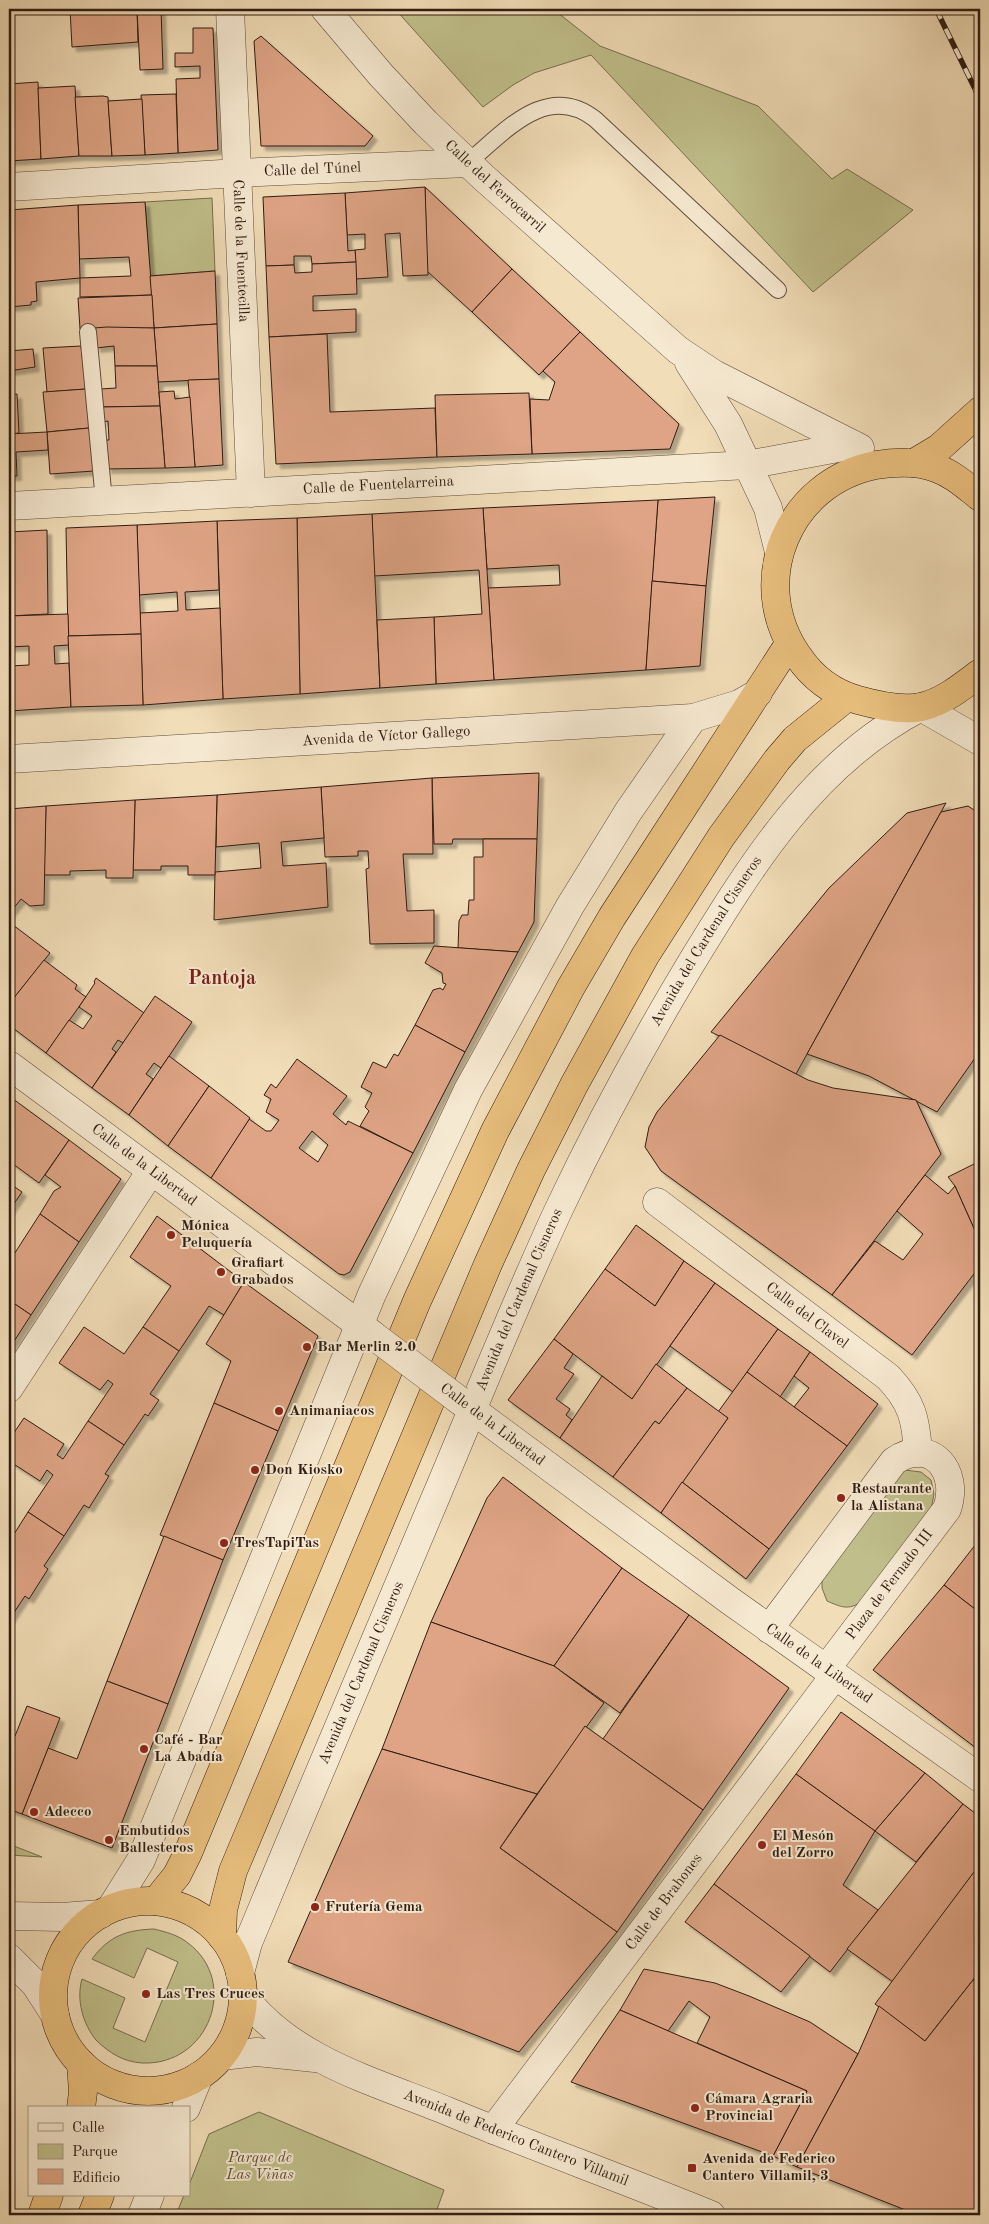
<svg xmlns="http://www.w3.org/2000/svg" width="989" height="2224" font-family="'Old Standard TT',serif">
<style>
.green{fill:#c0bf8b;stroke:#786e4e}
.building{fill:#dea485;stroke:#301c12;fill-rule:evenodd;filter:url(#shadow)}
.lines{fill:none;stroke-linecap:round;stroke-linejoin:round}
.service-casing{stroke:#604c3c;stroke-width:18}
.minor-casing{stroke:#604c3c;stroke-width:29}
.tertiary-casing{stroke:#604c3c;stroke-width:29}
.trunk-casing{stroke:#301c12;stroke-width:29}
.service{stroke:#f6e9d1;stroke-width:16}
.minor{stroke:#f6e9d1;stroke-width:28}
.tertiary{stroke:#f6e9d1;stroke-width:28}
.trunk{stroke:#e8be7c;stroke-width:28}
.rail-casing{stroke:#301c12;stroke-width:5.5}
.rail{stroke:#f6e9d1;stroke-width:4;stroke-dasharray:11;stroke-linecap:butt}
.minor-bridge-casing{stroke:#604c3c;stroke-width:29;stroke-linecap:butt}
.minor-bridge{stroke:#f6e9d1;stroke-width:28}
.poi-dot{fill:#8f2418;stroke:#f6e9d1;stroke-width:2}
.labels{text-anchor:middle;dominant-baseline:central;stroke-width:4;stroke-linejoin:round;paint-order:stroke}
.street-label{font-size:15px;fill:#301c12;stroke:#f6e9d1}
.poi-label{font-size:15px;font-weight:bold;fill:#301c12;stroke:#f6e9d1;text-anchor:start}
.park-label{font-size:15px;font-style:italic;fill:#5b4d36;stroke:#f6e9d1}
.district-label{font-size:20px;font-weight:bold;fill:#7a1f14;stroke:#f6e9d1}
</style>
<defs>
<filter id="shadow"><feDropShadow dx="4.5" dy="4.5" stdDeviation="1" flood-color="#0004"/></filter>
</defs>
<rect width="100%" height="100%" fill="#f1ddb8"/>
<filter id="stains"><feTurbulence type="fractalNoise" baseFrequency=".004" numOctaves="4"/><feColorMatrix values="0 0 0 0 .2 0 0 0 0 .09 0 0 0 0 .02 0 0 0 .5 -.17"/></filter>
<radialGradient id="worn" r=".72"><stop offset=".6" stop-color="#630" stop-opacity="0"/><stop offset="1" stop-color="#630" stop-opacity=".3"/></radialGradient>
<!-- green -->
<g class="green">
<polygon points="395,9 553,9 600,46 758,106 832,179 847,169 913,210 813,292 591,55 534,73 513,85 483,107"/>
<polygon points="212,198 215,271 150,276 145,202"/>
<path d="M905,1470L921,1472L931,1480L934,1494L931,1510L862,1601C849,1611 841,1607 827,1601L822,1588V1573L892,1480Z"/>
<polygon points="9,1844 42,1857 9,1855"/>
<path d="M154,1929C166,1932 178,1935 188,1943C240,1982 209,2066 142,2063C124,2062 109,2053 96,2040C83,2024 76,2000 82,1979L125,1998L113,2028L145,2042L178,1962L147,1948L134,1978L92,1959C109,1936 126,1930 154,1929Z"/>
<polygon points="259,2112 444,2190 435,2215 176,2215 184,2195 189,2195 189,2185 209,2134"/>
</g>
<!-- building -->
<g class="building">
<polygon points="70,9 137,9 138,42 72,47"/>
<polygon points="137,9 161,9 163,69 140,70"/>
<polygon points="193,28 213,28 218,150 178,153 176,79 200,78 200,66 175,67 175,53 193,53"/>
<polygon points="261,36 373,136 365,146 261,146 254,41"/>
<polygon points="38,82 41,159 9,161 9,84"/>
<polygon points="75,86 79,156 41,159 38,88"/>
<polygon points="176,94 178,153 145,155 141,95"/>
<polygon points="103,96 108,97 112,156 79,156 75,97"/>
<polygon points="142,99 145,155 112,156 108,101"/>
<polygon points="425,187 512,269 472,312 427,271"/>
<polygon points="425,187 428,275 403,276 400,233 385,234 388,277 356,279 355,250 365,249 365,234 347,235 345,193"/>
<polygon points="345,193 348,251 355,250 356,262 312,264 311,256 294,256 294,265 266,266 263,197"/>
<polygon points="145,202 152,295 80,297 80,278 131,276 129,257 79,259 78,205"/>
<polygon points="78,205 80,278 36,282 37,301 31,302 31,305 9,307 9,210"/>
<polygon points="356,262 357,294 313,296 313,311 356,309 356,332 269,337 266,266 294,265 295,273 312,272 312,264"/>
<polygon points="512,269 580,332 539,375 472,312"/>
<polygon points="215,271 217,324 154,328 150,276"/>
<polygon points="152,295 154,328 80,329 78,298"/>
<polygon points="217,324 219,379 158,382 154,328"/>
<polygon points="107,327 154,328 157,366 115,366 114,346 96,348 94,328"/>
<polygon points="580,332 679,424 670,449 532,454 530,399 549,400 555,382 543,371"/>
<polygon points="327,334 330,412 435,408 437,457 276,464 269,337"/>
<polygon points="81,346 86,389 47,392 43,348"/>
<polygon points="33,349 35,367 9,371 9,351"/>
<polygon points="115,366 157,366 160,406 102,407 100,389 116,388"/>
<polygon points="219,379 223,465 195,467 188,380"/>
<polygon points="86,389 89,428 47,432 43,392"/>
<polygon points="174,391 175,399 190,397 195,467 165,468 159,392"/>
<polygon points="529,393 532,454 437,457 435,395"/>
<polygon points="17,394 19,433 9,434 9,395"/>
<polygon points="160,406 165,468 107,469 105,440 109,440 108,421 103,422 102,407"/>
<polygon points="89,428 94,471 50,474 47,432"/>
<polygon points="47,432 48,450 16,452 17,476 9,476 9,434"/>
<polygon points="715,497 706,586 652,581 658,500"/>
<polygon points="658,500 646,670 494,680 488,588 560,585 559,565 487,569 483,508"/>
<polygon points="483,508 494,680 436,684 434,617 482,614 479,570 374,576 372,514"/>
<polygon points="372,514 380,688 300,694 297,518"/>
<polygon points="297,518 300,694 223,699 217,521"/>
<polygon points="217,521 219,590 185,592 186,610 220,608 223,699 143,705 140,613 178,611 177,592 139,595 137,525"/>
<polygon points="137,525 141,634 68,636 66,528"/>
<polygon points="47,530 48,614 9,616 9,532"/>
<polygon points="652,581 706,586 700,666 646,670"/>
<polygon points="68,614 69,645 54,646 55,664 69,663 71,707 9,711 9,666 29,665 29,646 9,647 9,616"/>
<polygon points="434,617 436,684 380,688 377,620"/>
<polygon points="141,634 143,705 71,707 68,636"/>
<polygon points="539,773 537,839 453,839 452,844 434,844 432,778"/>
<polygon points="432,778 433,854 403,854 407,911 434,910 434,943 370,944 366,869 369,868 368,851 358,851 358,856 325,857 321,787"/>
<polygon points="321,787 324,838 281,842 283,866 326,863 328,907 214,920 215,872 261,868 259,843 216,847 217,795"/>
<polygon points="217,795 215,875 188,875 188,866 161,866 161,870 133,870 135,800"/>
<polygon points="135,800 133,878 106,878 106,870 70,871 70,875 44,875 46,806"/>
<polygon points="946,803 796,1074 711,1032 829,888 907,813"/>
<polygon points="46,806 44,905 30,906 21,899 9,914 9,809"/>
<polygon points="968,806 980,814 980,1051 937,1112 869,1076 807,1054 941,812"/>
<polygon points="483,839 537,839 534,922 518,952 458,948 459,921 462,915 468,915 469,900 474,900 474,857 483,857"/>
<polygon points="9,922 50,953 9,1004"/>
<polygon points="434,946 518,952 465,1052 415,1025 433,990 440,988 443,990 446,984 443,983 442,973 425,963"/>
<polygon points="44,960 77,985 75,989 86,997 46,1053 9,1025 9,1004"/>
<polygon points="96,978 144,1013 123,1043 118,1040 112,1049 116,1052 92,1088 46,1053 69,1020 83,1029 92,1016 79,1007 95,983 94,982"/>
<polygon points="155,996 192,1022 161,1068 154,1063 146,1074 153,1079 129,1115 92,1088"/>
<polygon points="415,1025 465,1052 413,1153 360,1126 369,1111 365,1107 372,1093 361,1087 373,1062 386,1068 394,1054 398,1056"/>
<polygon points="720,1035 808,1080 833,1088 916,1100 941,1154 832,1295 661,1171 645,1147 649,1127 657,1112"/>
<polygon points="169,1056 209,1086 168,1146 129,1115"/>
<path d="M297,1059L347,1096L333,1114L346,1125L348,1121L413,1153L350,1272L344,1275L339,1274L211,1178L249,1119L266,1131H271L279,1120L266,1112L271,1099L264,1095L271,1084L276,1088ZM312,1131L328,1145L318,1162L299,1148Z"/>
<polygon points="209,1086 250,1118 211,1178 168,1146"/>
<polygon points="9,1096 69,1140 39,1183 9,1161"/>
<polygon points="69,1140 121,1179 79,1242 40,1214 54,1191 61,1187 45,1175"/>
<polygon points="980,1161 980,1242 955,1186 948,1177"/>
<polygon points="925,1175 948,1194 955,1186 980,1242 980,1266 912,1355 832,1295 875,1241 903,1260 923,1234 897,1211"/>
<polygon points="9,1183 22,1192 9,1211"/>
<polygon points="40,1214 79,1242 31,1315 9,1300 9,1262"/>
<polygon points="157,1216 244,1282 224,1315 209,1306 179,1351 143,1327 171,1286 130,1257"/>
<polygon points="636,1225 684,1261 655,1306 605,1269"/>
<polygon points="684,1261 715,1283 632,1399 554,1339 605,1269 655,1306"/>
<polygon points="244,1282 318,1336 278,1431 214,1403 231,1361 206,1344"/>
<polygon points="715,1283 778,1329 733,1392 670,1346"/>
<polygon points="9,1300 31,1315 9,1349"/>
<polygon points="84,1327 124,1354 143,1327 179,1351 150,1394 159,1400 148,1416 145,1414 124,1445 88,1421 113,1384 108,1380 100,1390 59,1363"/>
<polygon points="778,1329 810,1352 780,1397 747,1372"/>
<polygon points="554,1339 573,1354 564,1368 574,1374 556,1399 570,1409 566,1415 572,1420 560,1438 508,1400"/>
<polygon points="810,1352 878,1404 847,1446 794,1407 809,1388 794,1376"/>
<polygon points="656,1364 687,1388 659,1424 655,1421 613,1477 560,1438 602,1376 632,1399"/>
<polygon points="747,1372 847,1446 769,1549 682,1482 728,1418 718,1412"/>
<polygon points="687,1388 728,1418 661,1513 613,1477 655,1421 659,1424"/>
<polygon points="214,1403 278,1431 223,1560 160,1535"/>
<polygon points="24,1418 64,1444 57,1455 63,1459 88,1421 124,1445 105,1474 109,1476 89,1508 84,1505 64,1536 28,1512 53,1475 47,1470 40,1481 9,1461 9,1440"/>
<polygon points="503,1477 622,1568 554,1666 431,1622 487,1498"/>
<polygon points="682,1482 769,1549 746,1579 661,1513"/>
<polygon points="28,1512 64,1536 44,1566 48,1569 29,1599 25,1596 9,1620 9,1542"/>
<polygon points="164,1536 223,1560 168,1704 107,1681"/>
<polygon points="979,1540 980,1541 980,1613 944,1585"/>
<polygon points="622,1568 689,1615 620,1713 554,1666"/>
<polygon points="944,1585 980,1613 980,1751 873,1670"/>
<polygon points="689,1615 789,1688 703,1810 603,1739"/>
<polygon points="431,1622 554,1666 604,1703 537,1794 382,1749"/>
<polygon points="107,1681 168,1704 112,1848 22,1814 48,1748 77,1759"/>
<polygon points="27,1706 60,1718 22,1814 9,1809 9,1733 15,1736"/>
<polygon points="841,1712 925,1773 875,1831 796,1774"/>
<polygon points="585,1726 703,1810 617,1932 500,1848"/>
<polygon points="382,1749 537,1794 500,1848 617,1932 519,2052 288,1962"/>
<polygon points="925,1773 963,1804 916,1862 875,1831"/>
<polygon points="796,1774 875,1831 843,1885 878,1910 830,1972 714,1884"/>
<polygon points="963,1804 980,1817 980,1864 893,1982 847,1949"/>
<polygon points="980,1864 980,1971 925,2041 875,2004"/>
<polygon points="714,1884 810,1956 781,1992 685,1922"/>
<polygon points="644,1969 715,1983 749,1996 810,2022 858,2054 797,2167 773,2156 807,2091 697,2043 710,2017 689,2001 668,2031 620,2010"/>
<polygon points="980,1971 980,1985 973,1980"/>
<polygon points="973,1980 980,1985 980,2206 976,2215 918,2215 797,2167 858,2054 879,2006 925,2041"/>
<polygon points="620,2010 807,2091 773,2156 571,2082"/>
</g>
<g class="lines">
<defs>
<g id="service">
<path d="M467,163C504,133 546,81 595,119L778,290"/>
<polyline points="88,332 104,501"/>
</g>
<g id="minor">
<path id="s1" d="M230,9L251,493"/>
<path id="s2" d="M325,9L381,75L426,123L483,177L678,350L714,374L860,448"/>
<path id="s3" d="M9,187L238,173L467,163"/>
<polyline points="689,363 728,424 768,508 779,552"/>
<path id="s4" d="M9,506L747,465L854,445"/>
<path id="s5" d="M9,759L693,718L739,704L758,693"/>
<path id="s6" d="M9,1065L373,1335"/>
<path id="s7" d="M657,1202L888,1377C912,1402 916,1419 918,1453"/>
<polyline points="9,1388 151,1171"/>
<path id="s8" d="M459,1400L729,1600L980,1778"/>
<path d="M769,1629L894,1461C931,1436 960,1471 947,1509L826,1669"/>
<polyline points="111,1908 141,1860 372,1294 468,1090 570,906 628,812 693,718"/>
<path id="s9" d="M240,1973L248,1943C310,1793 374,1644 437,1494C477,1399 515,1304 558,1211C598,1126 642,1045 690,965C751,865 814,762 921,707L980,741"/>
<polyline points="186,2108 199,2076"/>
<path id="s10" d="M493,2130L835,1675"/>
<polyline points="142,2215 150,2195"/>
</g>
<g id="tertiary">
<polyline points="9,1916 62,1917 101,1914"/>
<polyline points="9,1958 35,1984 55,2015"/>
<path id="s11" d="M243,1995C291,2060 376,2082 447,2111C534,2147 623,2179 711,2215"/>
<polyline points="222,2056 257,2052 315,2058"/>
</g>
<g id="trunk">
<polyline points="914,463 939,448 980,411"/>
<path d="M980,497C966,486 953,474 936,468C917,461 895,462 876,465C788,482 746,582 798,656C812,677 833,693 858,700C876,705 902,711 921,707C943,702 963,686 980,673"/>
<polyline points="156,1901 177,1875 188,1853 417,1301 495,1131 571,987 612,917 789,644"/>
<circle cx="148" cy="1996" r="95"/>
<polyline points="222,1937 223,1910 233,1871 488,1264 531,1170 574,1085 645,956 721,837 777,760 795,739 847,697"/>
<polyline points="81,2063 83,2092 81,2108"/>
<polyline points="42,2215 49,2195"/>
<polyline points="92,2215 100,2195"/>
</g>
</defs>
<!-- service casing -->
<use href="#service" class="service-casing"/>
<!-- minor casing -->
<use href="#minor" class="minor-casing"/>
<!-- tertiary casing -->
<use href="#tertiary" class="tertiary-casing"/>
<!-- trunk casing -->
<use href="#trunk" class="trunk-casing"/>
<!-- service -->
<use href="#service" class="service"/>
<!-- minor -->
<use href="#minor" class="minor"/>
<!-- tertiary -->
<use href="#tertiary" class="tertiary"/>
<!-- trunk -->
<use href="#trunk" class="trunk"/>
<defs>
<polyline id="rail" points="936,9 980,99"/>
</defs>
<!-- rail casing -->
<use href="#rail" class="rail-casing"/>
<!-- rail -->
<use href="#rail" class="rail"/>
<defs>
<polyline id="minor-bridge" points="374,1336 459,1400"/>
</defs>
<!-- minor-bridge casing -->
<use href="#minor-bridge" class="minor-bridge-casing"/>
<!-- minor-bridge -->
<use href="#minor-bridge" class="minor-bridge"/>
</g>
<!-- markers -->
<g class="poi-dot">
<circle cx="171" cy="1235" r="5"/>
<circle cx="221" cy="1272" r="5"/>
<circle cx="307" cy="1347" r="5"/>
<circle cx="279" cy="1411" r="5"/>
<circle cx="255" cy="1470" r="5"/>
<circle cx="841" cy="1498" r="5"/>
<circle cx="224" cy="1543" r="5"/>
<circle cx="144" cy="1749" r="5"/>
<circle cx="34" cy="1812" r="5"/>
<circle cx="109" cy="1840" r="5"/>
<circle cx="762" cy="1845" r="5"/>
<circle cx="315" cy="1907" r="5"/>
<circle cx="146" cy="1994" r="5"/>
<circle cx="695" cy="2108" r="5"/>
<rect x="687" y="2163" width="10" height="10" rx="2.5"/>
</g>
<g class="labels">
<!-- street labels -->
<g class="street-label">
<text stroke="none"><textPath href="#s3" startOffset="304">Calle del Túnel</textPath></text>
<text stroke="none"><textPath href="#s2" startOffset="246">Calle del Ferrocarril</textPath></text>
<text stroke="none"><textPath href="#s1" startOffset="242">Calle de la Fuentecilla</textPath></text>
<text stroke="none"><textPath href="#s4" startOffset="370">Calle de Fuentelarreina</textPath></text>
<text stroke="none"><textPath href="#s5" startOffset="378">Avenida de Víctor Gallego</textPath></text>
<text stroke="none"><textPath href="#s9" startOffset="1134">Avenida del Cardenal Cisneros</textPath></text>
<text stroke="none"><textPath href="#s6" startOffset="168">Calle de la Libertad</textPath></text>
<text stroke="none"><textPath href="#s9" startOffset="729">Avenida del Cardenal Cisneros</textPath></text>
<text stroke="none"><textPath href="#s7" startOffset="188">Calle del Clavel</textPath></text>
<text transform="translate(492 1425) rotate(37)">Calle de la Libertad</text>
<text transform="translate(890 1585) rotate(-53)">Plaza de Fernado III</text>
<text stroke="none"><textPath href="#s8" startOffset="446">Calle de la Libertad</textPath></text>
<text stroke="none"><textPath href="#s9" startOffset="324">Avenida del Cardenal Cisneros</textPath></text>
<text stroke="none"><textPath href="#s10" startOffset="285">Calle de Brahones</textPath></text>
<text stroke="none"><textPath href="#s11" startOffset="312">Avenida de Federico Cantero Villamil</textPath></text>
</g>
<!-- poi labels -->
<g class="poi-label">
<text x="181" y="1226">Mónica<tspan x="181" dy="17">Peluquería</tspan></text>
<text x="231" y="1263">Grafiart<tspan x="231" dy="17">Grabados</tspan></text>
<text x="317" y="1347">Bar Merlin 2.0</text>
<text x="289" y="1411">Animaniacos</text>
<text x="265" y="1470">Don Kiosko</text>
<text x="851" y="1489">Restaurante<tspan x="851" dy="17">la Alistana</tspan></text>
<text x="234" y="1543">TresTapiTas</text>
<text x="154" y="1740">Café - Bar<tspan x="154" dy="17">La Abadía</tspan></text>
<text x="44" y="1812">Adecco</text>
<text x="119" y="1831">Embutidos<tspan x="119" dy="17">Ballesteros</tspan></text>
<text x="772" y="1836">El Mesón<tspan x="772" dy="17">del Zorro</tspan></text>
<text x="325" y="1907">Frutería Gema</text>
<text x="156" y="1994">Las Tres Cruces</text>
<text x="705" y="2099">Cámara Agraria<tspan x="705" dy="17">Provincial</tspan></text>
<text x="702" y="2159">Avenida de Federico<tspan x="702" dy="17">Cantero Villamil, 3</tspan></text>
</g>
<!-- park labels -->
<g class="park-label">
<text x="260" y="2158">Parque de<tspan x="260" dy="17">Las Viñas</tspan></text>
</g>
<!-- district labels -->
<g class="district-label">
<text x="222" y="979">Pantoja</text>
</g>
</g>
<!-- margin -->
<rect width="989" height="2224" fill="none" stroke="#f1ddb8" stroke-width="30"/>
<rect x="10" y="10" width="969" height="2204" fill="none" stroke="#301c12" stroke-width="2.5"/>
<rect x="15" y="15" width="959" height="2194" fill="none" stroke="#301c12"/>
<!-- legend -->
<rect x="28" y="2106" width="162" height="90" fill="#f6e9d1" stroke="#a79785"/>
<rect x="38" y="2123" width="25" height="8" fill="#f6e9d1" stroke="#a79785"/>
<text x="72" y="2132" font-size="15" fill="#301c12">Calle</text>
<rect x="38" y="2144" width="25" height="15" fill="#c0bf8b" stroke="#a79785"/>
<text x="72" y="2156" font-size="15" fill="#301c12">Parque</text>
<rect x="38" y="2169" width="25" height="15" fill="#dea485" stroke="#a79785"/>
<text x="72" y="2182" font-size="15" fill="#301c12">Edificio</text>
<rect width="100%" height="100%" filter="url(#stains)"/>
<rect width="100%" height="100%" fill="url(#worn)"/>
</svg>
